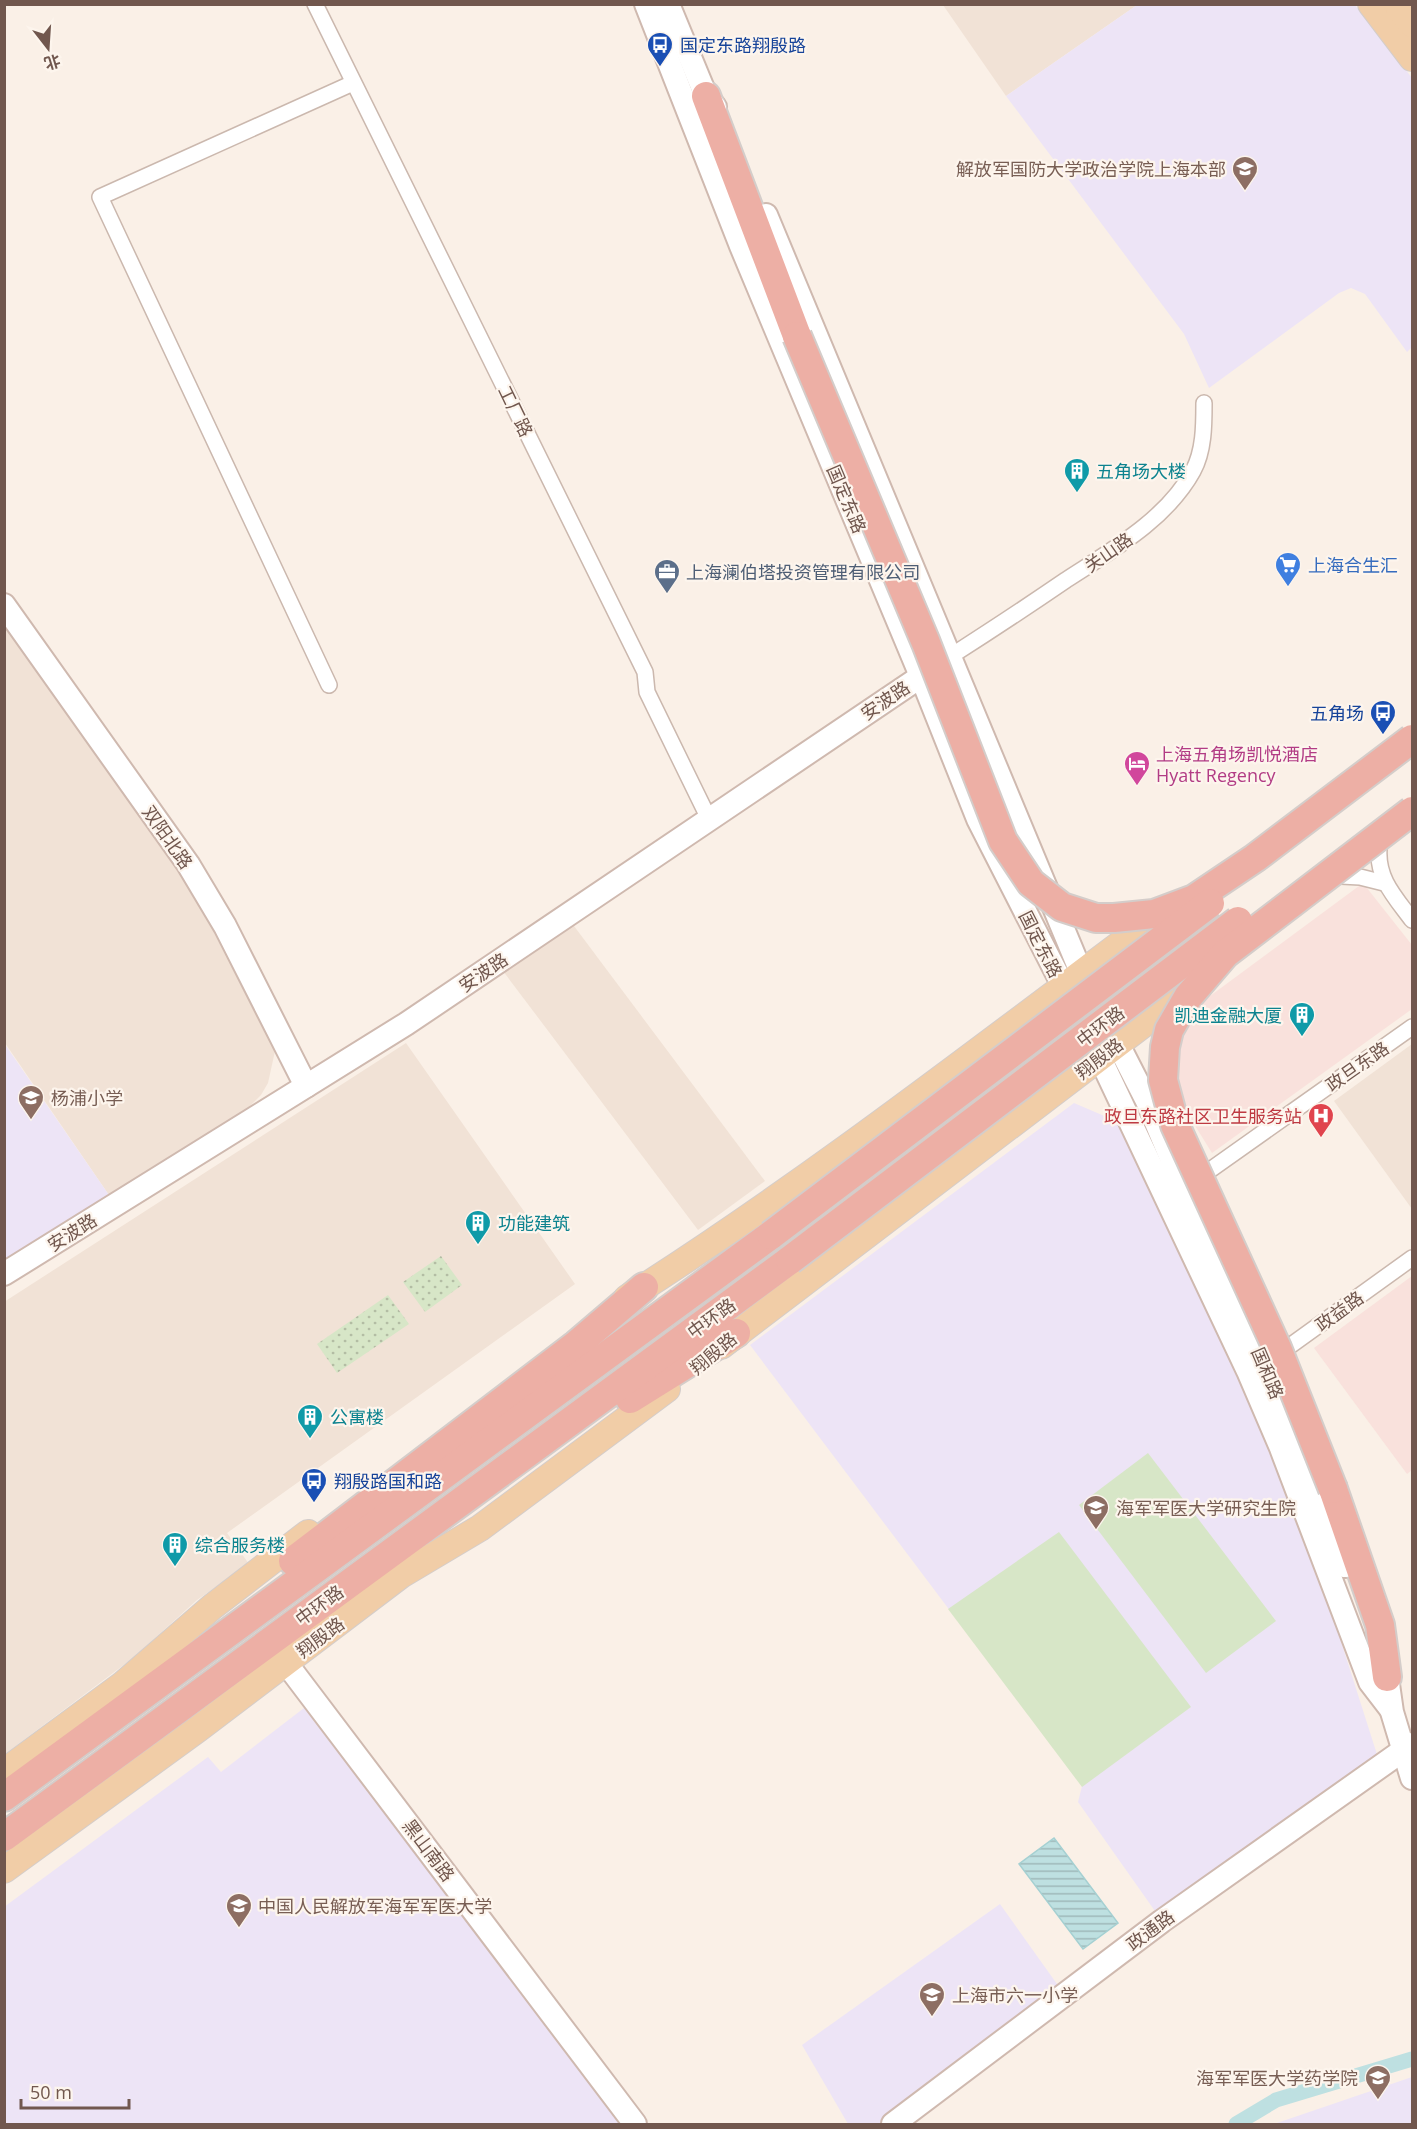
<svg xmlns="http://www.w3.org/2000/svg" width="1417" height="2129" font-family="'Open Sans','Noto Sans SC',sans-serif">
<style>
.residential{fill:#f1e2d6}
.commercial{fill:#f9e1dc}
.education{fill:#ede4f6}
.grass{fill:url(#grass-dots)}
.garden{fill:#d7e6c7}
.water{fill:url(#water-rules);stroke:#a5d0d2;stroke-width:1.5}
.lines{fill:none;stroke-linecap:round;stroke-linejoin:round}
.canal{stroke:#bee0e1;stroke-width:15}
.street-casing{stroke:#cbb8ae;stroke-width:18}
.secondary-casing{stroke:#cfb9af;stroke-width:26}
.primary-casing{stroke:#d4cdca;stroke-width:28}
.highway-casing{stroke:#d4cdca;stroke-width:32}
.street{stroke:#fff;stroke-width:15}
.secondary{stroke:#fff;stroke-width:22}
.primary{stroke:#f1cda7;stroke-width:26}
.highway{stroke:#edafa5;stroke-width:28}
.highway-bridge-casing{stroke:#d4cdca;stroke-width:32;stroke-linecap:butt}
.highway-bridge{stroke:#edafa5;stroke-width:28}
.labels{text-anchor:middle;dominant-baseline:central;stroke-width:4.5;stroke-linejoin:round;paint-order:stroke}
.transit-label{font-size:18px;fill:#164399;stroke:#fdf5ed;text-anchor:start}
.education-label{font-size:18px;fill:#785e54;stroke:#fdf5ed;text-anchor:start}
.street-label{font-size:18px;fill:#71574e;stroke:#fdf5ed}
.culture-label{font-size:18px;fill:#0d838f;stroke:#fdf5ed;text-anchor:start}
.shop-label{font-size:18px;fill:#366cbe;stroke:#fdf5ed;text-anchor:start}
.service-label{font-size:18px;fill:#4e5e75;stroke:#fdf5ed;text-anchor:start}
.hotel-label{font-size:18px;fill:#b23c85;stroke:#fdf5ed;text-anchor:start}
.health-label{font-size:18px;fill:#be3a42;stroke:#fdf5ed;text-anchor:end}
</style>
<defs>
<pattern id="grass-dots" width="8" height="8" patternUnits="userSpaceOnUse" patternTransform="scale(1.5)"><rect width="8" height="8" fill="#d7e6c7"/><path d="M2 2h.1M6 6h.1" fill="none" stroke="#b3bda4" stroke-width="1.8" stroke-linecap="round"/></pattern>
<pattern id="water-rules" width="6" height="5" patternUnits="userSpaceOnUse" patternTransform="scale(1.5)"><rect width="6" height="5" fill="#bee0e1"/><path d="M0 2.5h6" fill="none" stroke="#9fb8b9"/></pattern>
</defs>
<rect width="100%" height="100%" fill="#faf0e7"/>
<!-- residential -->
<g class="residential">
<polygon points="943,5 1137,5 1006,96"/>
<polygon points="4,616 181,866 265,1023 275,1051 268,1083 261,1095 247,1109 111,1198 5,1043"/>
<polygon points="571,922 765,1181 698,1230 503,971"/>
<polygon points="406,1043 575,1284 227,1533 249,1564 197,1600 133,1658 5,1754 4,1302"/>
<polygon points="1412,1044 1412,1209 1334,1101"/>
</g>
<!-- commercial -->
<g class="commercial">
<polygon points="1363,883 1412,945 1412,1009 1212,1153 1184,1108 1172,1051 1187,1013"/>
<polygon points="1412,1276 1412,1470 1407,1474 1314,1348"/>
</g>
<!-- education -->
<g class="education">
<polygon points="1137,5 1355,5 1412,78 1412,347 1407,352 1365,294 1351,288 1339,293 1209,388 1184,334 1006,96"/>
<polygon points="4,1043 111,1198 4,1265"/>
<polygon points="1074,1103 1116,1121 1180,1247 1274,1454 1331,1610 1381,1767 1162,1921 1078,1802 1082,1786 750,1345"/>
<polygon points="304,1708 490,1951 625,2124 5,2124 4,1907 208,1757 221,1772"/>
<polygon points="1000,1904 1062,1991 880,2124 848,2124 802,2045"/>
<polygon points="1412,2077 1412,2124 1274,2124"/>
</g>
<!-- grass -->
<g class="grass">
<polygon points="441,1256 462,1285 425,1312 403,1282"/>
<polygon points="388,1295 409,1324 337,1373 317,1344"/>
</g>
<!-- garden -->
<g class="garden">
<polygon points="1148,1453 1276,1621 1206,1673 1079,1505"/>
<polygon points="1059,1532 1191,1707 1082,1787 948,1609"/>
</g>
<!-- water -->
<polygon class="water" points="1054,1838 1118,1923 1083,1949 1019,1864"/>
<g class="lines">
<!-- canal -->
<polyline class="canal" points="1236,2124 1276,2100 1412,2059"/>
<defs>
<g id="street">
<polyline points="315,4 645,672 647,692 709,819"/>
<path d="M951,656C990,631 1028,606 1066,580C1112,550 1166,520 1193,471C1204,451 1204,425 1204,403"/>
<polyline points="329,685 100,197 353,83"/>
<path d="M1379,849C1377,879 1395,897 1412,920"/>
<polyline points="1341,876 1360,877 1384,883"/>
<polyline points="1196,1180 1412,1027"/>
<polyline points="1276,1356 1412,1258"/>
</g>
<g id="secondary">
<polyline points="646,4 741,246 921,676 978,819 1100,1058 1248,1371 1281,1448 1370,1682 1390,1708"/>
<polyline points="668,4 706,96 715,107"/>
<polyline points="766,215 1081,972 1147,1101 1184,1189 1245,1319 1345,1566"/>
<polyline points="4,605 188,864 225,926 306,1086"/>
<polyline points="4,1274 406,1024 932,669"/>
<polyline points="1381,1661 1387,1677 1392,1712 1412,1778"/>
<polyline points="286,1663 635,2124"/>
<polyline points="893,2124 1162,1921 1412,1744"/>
</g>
<g id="primary">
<polyline points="1371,4 1412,58"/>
<polyline points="1397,4 1412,24"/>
<path d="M627,1298C814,1179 990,1041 1167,909"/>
<polyline points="721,1346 1191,988"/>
<polyline points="4,1772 122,1685 212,1607 308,1533"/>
<polyline points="4,1870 198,1729 401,1575 480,1528 667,1389"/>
</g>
<g id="highway">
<polyline points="706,96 797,336"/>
<polyline points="630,1399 736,1333"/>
<polyline points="1333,1489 1380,1625 1387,1677"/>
<polyline points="293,1561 576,1345 644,1287"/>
<polyline points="4,1797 771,1235"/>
<polyline points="4,1837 790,1260"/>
</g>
</defs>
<!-- street casing -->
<use href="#street" class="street-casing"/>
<!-- secondary casing -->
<use href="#secondary" class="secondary-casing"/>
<!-- primary casing -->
<use href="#primary" class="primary-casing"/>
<!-- highway casing -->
<use href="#highway" class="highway-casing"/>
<!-- street -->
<use href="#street" class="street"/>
<!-- secondary -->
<use href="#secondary" class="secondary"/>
<!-- primary -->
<use href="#primary" class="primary"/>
<!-- highway -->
<use href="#highway" class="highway"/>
<defs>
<g id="highway-bridge">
<polyline points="797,336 926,643 1003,841 1031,883 1062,907 1096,918 1114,918 1154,914 1194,899 1255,858 1412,739"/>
<polyline points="771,1235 1210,903"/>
<polyline points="790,1260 1238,921"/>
<polyline points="1333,1489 1277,1348 1175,1125 1163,1080 1165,1047 1169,1030 1188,997 1225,954 1412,811"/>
</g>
</defs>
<!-- highway-bridge casing -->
<use href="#highway-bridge" class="highway-bridge-casing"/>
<!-- highway-bridge -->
<use href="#highway-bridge" class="highway-bridge"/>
</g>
<!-- icons -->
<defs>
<symbol id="bus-pin" viewBox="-11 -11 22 30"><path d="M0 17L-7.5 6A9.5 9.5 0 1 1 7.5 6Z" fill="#1a4fb4" stroke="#fdf5ed"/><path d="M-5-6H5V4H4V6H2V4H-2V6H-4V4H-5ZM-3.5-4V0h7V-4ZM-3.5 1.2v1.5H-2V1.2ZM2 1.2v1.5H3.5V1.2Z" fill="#fff"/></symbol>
<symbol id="university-pin" viewBox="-11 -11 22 30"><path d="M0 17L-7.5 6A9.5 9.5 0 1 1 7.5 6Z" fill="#8d6e63" stroke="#fdf5ed"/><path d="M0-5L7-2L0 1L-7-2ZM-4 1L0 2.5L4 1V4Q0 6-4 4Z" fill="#fff"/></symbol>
<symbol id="building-pin" viewBox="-11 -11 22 30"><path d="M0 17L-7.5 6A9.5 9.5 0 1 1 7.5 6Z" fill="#0f9aa8" stroke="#fdf5ed"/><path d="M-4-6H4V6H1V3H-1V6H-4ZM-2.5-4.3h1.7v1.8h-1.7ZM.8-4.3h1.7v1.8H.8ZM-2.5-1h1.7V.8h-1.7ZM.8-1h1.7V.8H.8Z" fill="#fff"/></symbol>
<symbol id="supermarket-pin" viewBox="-11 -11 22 30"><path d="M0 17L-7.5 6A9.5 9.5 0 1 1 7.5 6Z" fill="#3f7fe0" stroke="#fdf5ed"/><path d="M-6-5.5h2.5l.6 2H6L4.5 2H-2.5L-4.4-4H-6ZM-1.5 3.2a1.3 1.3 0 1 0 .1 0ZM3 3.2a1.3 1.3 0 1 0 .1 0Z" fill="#fff"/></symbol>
<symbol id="office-pin" viewBox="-11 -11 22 30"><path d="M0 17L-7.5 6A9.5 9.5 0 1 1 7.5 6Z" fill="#5c6f8a" stroke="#fdf5ed"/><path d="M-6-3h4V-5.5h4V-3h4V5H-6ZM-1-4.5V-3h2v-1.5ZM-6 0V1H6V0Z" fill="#fff"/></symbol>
<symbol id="hotel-pin" viewBox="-11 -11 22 30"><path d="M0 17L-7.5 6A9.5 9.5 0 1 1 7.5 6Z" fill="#d1479c" stroke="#fdf5ed"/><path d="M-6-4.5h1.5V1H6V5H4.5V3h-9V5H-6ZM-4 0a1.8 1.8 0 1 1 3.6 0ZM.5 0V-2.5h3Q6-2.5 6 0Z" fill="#fff"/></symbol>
<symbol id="school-pin" viewBox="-11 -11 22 30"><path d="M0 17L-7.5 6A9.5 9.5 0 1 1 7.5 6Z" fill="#8d6e63" stroke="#fdf5ed"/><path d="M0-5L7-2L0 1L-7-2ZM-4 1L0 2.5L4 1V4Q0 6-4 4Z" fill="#fff"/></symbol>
<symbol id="hospital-pin" viewBox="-11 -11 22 30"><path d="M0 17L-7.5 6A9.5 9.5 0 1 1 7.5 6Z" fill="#e0444e" stroke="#fdf5ed"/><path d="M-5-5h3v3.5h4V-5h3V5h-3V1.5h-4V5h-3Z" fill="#fff"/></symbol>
</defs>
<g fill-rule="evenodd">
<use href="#bus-pin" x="645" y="30" width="30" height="40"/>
<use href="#university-pin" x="1230" y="154" width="30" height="40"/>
<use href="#building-pin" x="1062" y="456" width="30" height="40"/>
<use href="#supermarket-pin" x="1273" y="550" width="30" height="40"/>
<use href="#office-pin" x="652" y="557" width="30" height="40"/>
<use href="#bus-pin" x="1368" y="698" width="30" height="40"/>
<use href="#hotel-pin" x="1122" y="749" width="30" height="40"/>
<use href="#building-pin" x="1287" y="1000" width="30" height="40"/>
<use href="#school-pin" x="16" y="1083" width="30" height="40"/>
<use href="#hospital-pin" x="1306" y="1101" width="30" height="40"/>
<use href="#building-pin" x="463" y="1208" width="30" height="40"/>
<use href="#building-pin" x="295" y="1402" width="30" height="40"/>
<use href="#bus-pin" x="299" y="1466" width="30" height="40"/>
<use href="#university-pin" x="1081" y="1493" width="30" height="40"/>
<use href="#building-pin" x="160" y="1530" width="30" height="40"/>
<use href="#university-pin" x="224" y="1891" width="30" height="40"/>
<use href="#school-pin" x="917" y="1980" width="30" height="40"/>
<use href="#university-pin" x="1363" y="2063" width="30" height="40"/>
</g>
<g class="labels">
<!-- transit labels -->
<g class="transit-label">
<text x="680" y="45">国定东路翔殷路</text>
<text x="1364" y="713" text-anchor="end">五角场</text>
<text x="334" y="1481">翔殷路国和路</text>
</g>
<!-- education labels -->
<g class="education-label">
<text x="1226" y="169" text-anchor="end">解放军国防大学政治学院上海本部</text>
<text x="51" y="1098">杨浦小学</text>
<text x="1116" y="1508">海军军医大学研究生院</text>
<text x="258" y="1906">中国人民解放军海军军医大学</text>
<text x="952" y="1995">上海市六一小学</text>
<text x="1358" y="2078" text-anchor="end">海军军医大学药学院</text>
</g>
<!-- street labels -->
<g class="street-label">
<text transform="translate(516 411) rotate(64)">工厂路</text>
<text transform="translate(847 499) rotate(67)">国定东路</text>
<text transform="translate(1108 552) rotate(-35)">关山路</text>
<text transform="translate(885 700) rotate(-34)">安波路</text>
<text transform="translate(168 837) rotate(55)">双阳北路</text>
<text transform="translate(1041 944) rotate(63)">国定东路</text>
<text transform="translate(483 972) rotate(-34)">安波路</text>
<text transform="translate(1100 1026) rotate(-37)">中环路</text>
<text transform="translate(1099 1058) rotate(-38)">翔殷路</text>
<text transform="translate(1357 1066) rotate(-35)">政旦东路</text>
<text transform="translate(72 1232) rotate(-32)">安波路</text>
<text transform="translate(1339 1311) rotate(-36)">政益路</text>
<text transform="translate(711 1318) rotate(-36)">中环路</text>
<text transform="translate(713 1353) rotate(-40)">翔殷路</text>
<text transform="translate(1268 1373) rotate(67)">国和路</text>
<text transform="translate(319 1605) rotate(-36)">中环路</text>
<text transform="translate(320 1637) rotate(-37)">翔殷路</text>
<text transform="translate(429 1850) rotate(53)">黑山南路</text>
<text transform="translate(1150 1930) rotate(-37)">政通路</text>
</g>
<!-- culture labels -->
<g class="culture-label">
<text x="1096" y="471">五角场大楼</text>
<text x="1282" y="1015" text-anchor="end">凯迪金融大厦</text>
<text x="498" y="1223">功能建筑</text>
<text x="330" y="1417">公寓楼</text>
<text x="195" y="1545">综合服务楼</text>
</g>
<!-- shop labels -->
<g class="shop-label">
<text x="1308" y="565">上海合生汇</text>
</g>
<!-- service labels -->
<g class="service-label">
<text x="686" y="572">上海澜伯塔投资管理有限公司</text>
</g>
<!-- hotel labels -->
<g class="hotel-label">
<text x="1156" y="754">上海五角场凯悦酒店<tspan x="1156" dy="21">Hyatt Regency</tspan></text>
</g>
<!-- health labels -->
<g class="health-label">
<text x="1302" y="1116">政旦东路社区卫生服务站</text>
</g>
</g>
<!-- border -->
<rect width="1417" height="2129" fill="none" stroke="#71574e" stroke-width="12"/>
<!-- north arrow -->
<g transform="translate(48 48) rotate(163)" stroke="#fdf5ed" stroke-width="4.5" paint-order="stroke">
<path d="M0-4.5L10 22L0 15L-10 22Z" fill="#71574e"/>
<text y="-9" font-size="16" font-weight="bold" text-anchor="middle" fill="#71574e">北</text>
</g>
<!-- scale -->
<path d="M21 2099v9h108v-9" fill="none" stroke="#71574e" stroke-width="3"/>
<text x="30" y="2099" font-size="18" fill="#71574e" stroke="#fdf5ed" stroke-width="4.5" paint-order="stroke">50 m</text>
</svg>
